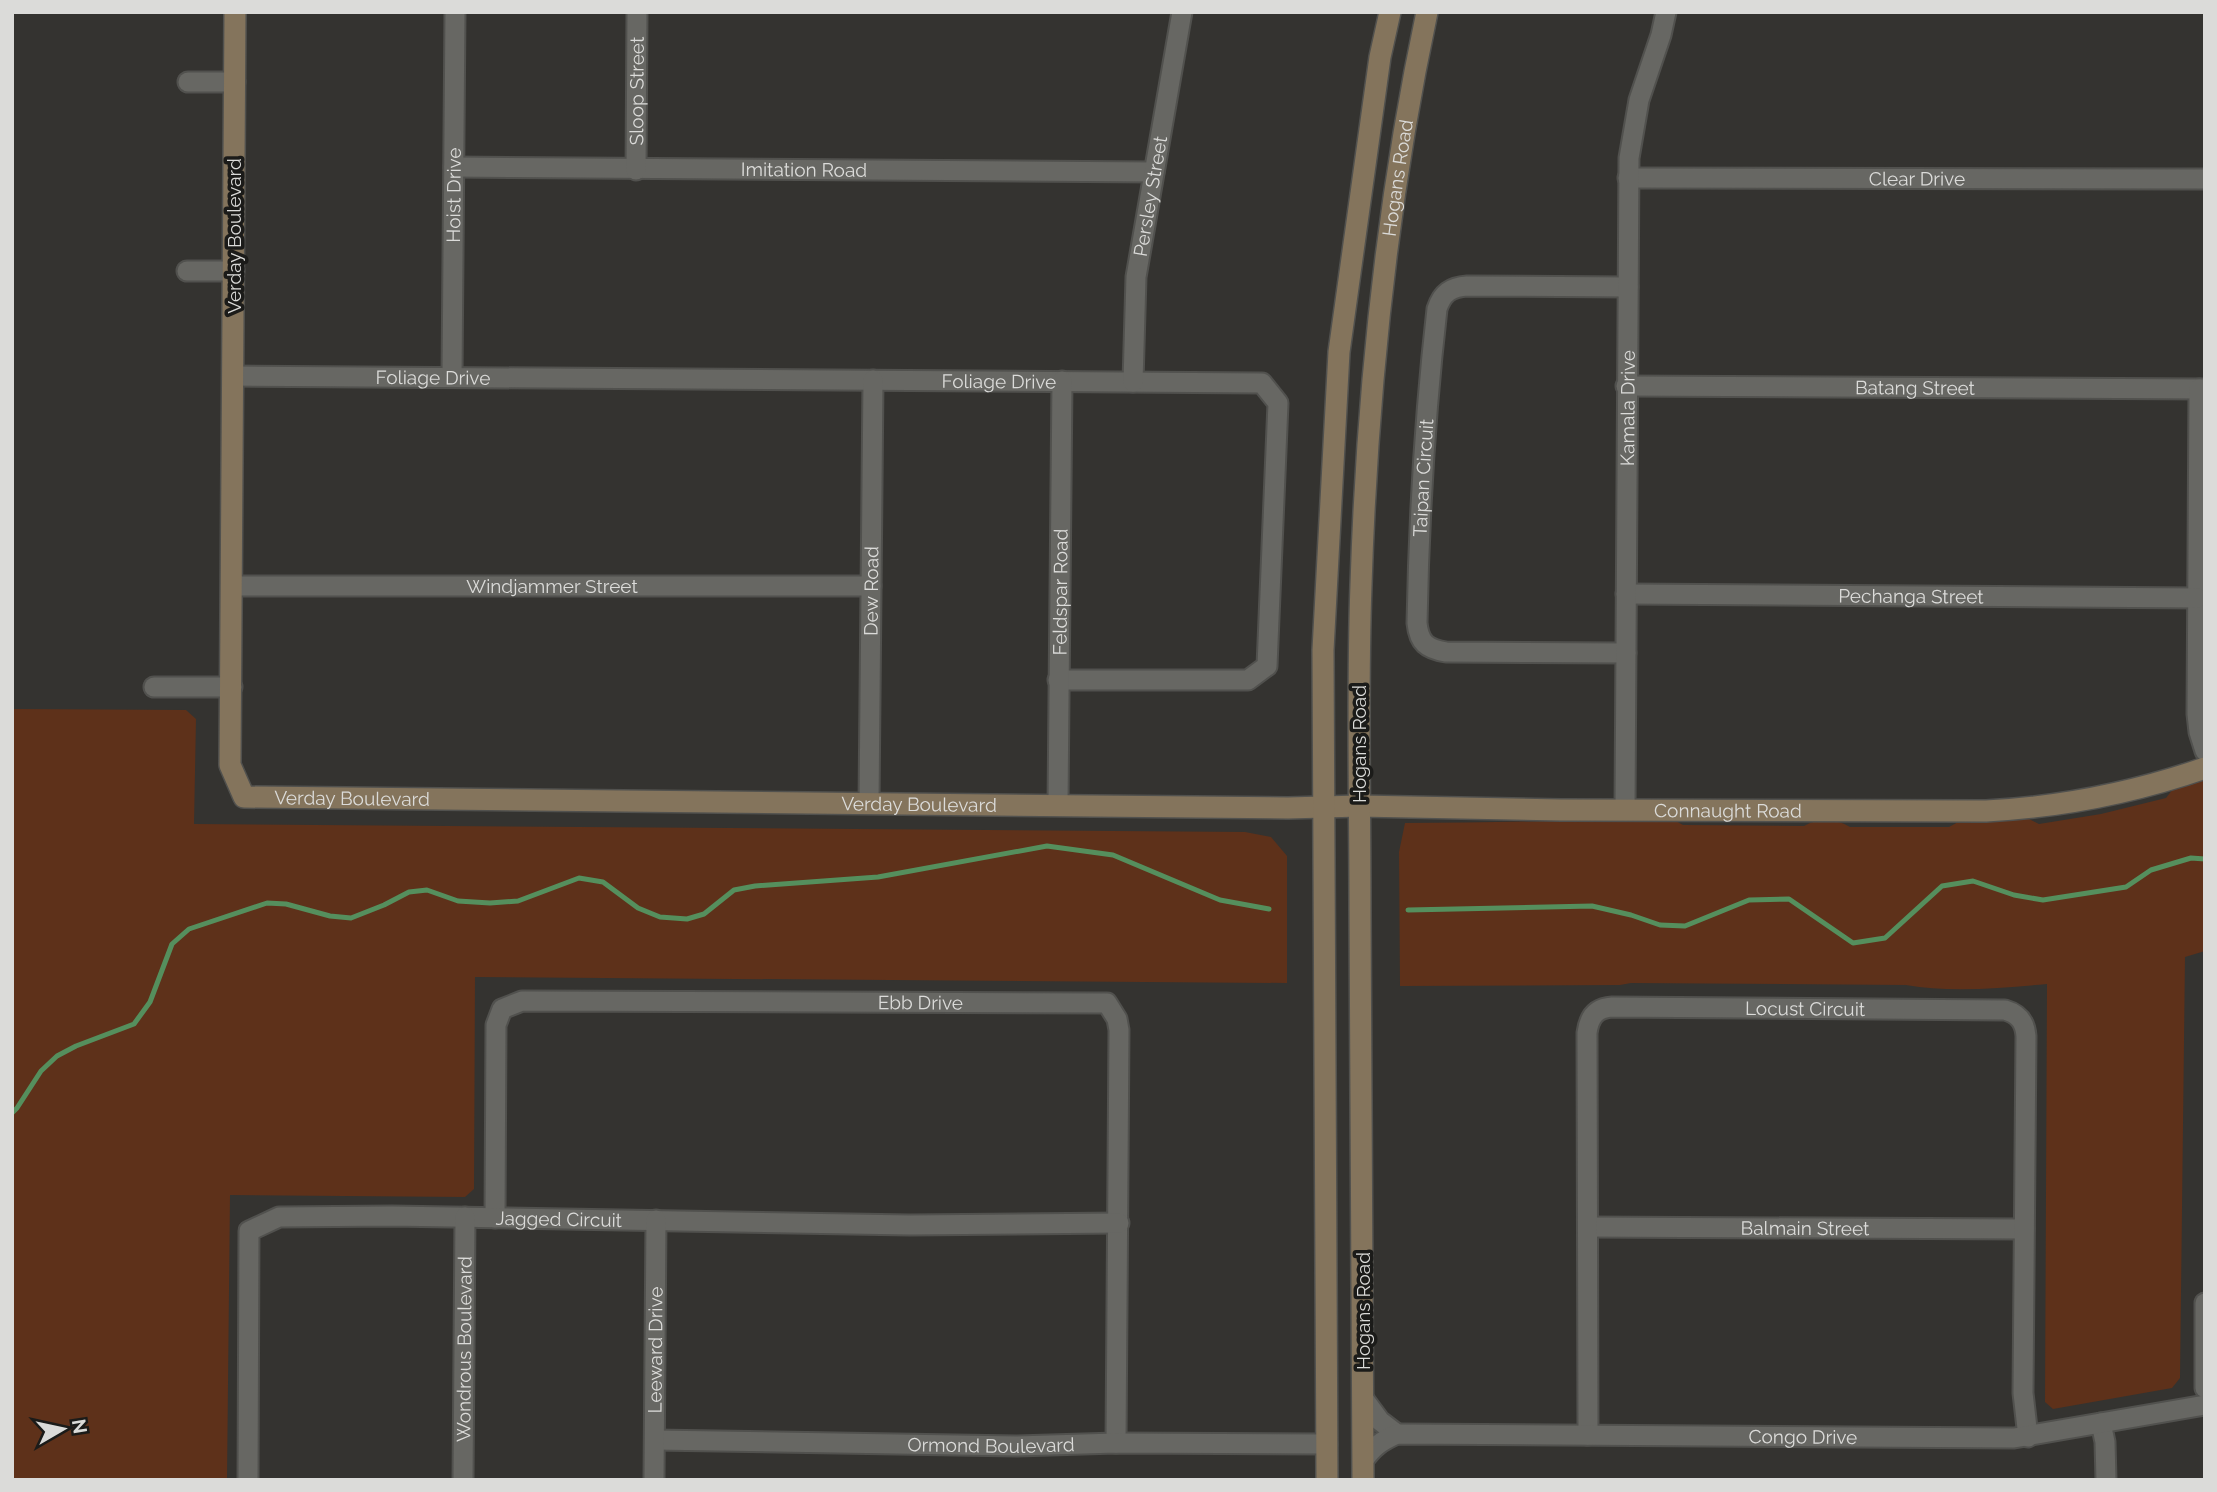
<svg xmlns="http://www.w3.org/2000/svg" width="2217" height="1492" font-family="Raleway,sans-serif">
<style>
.green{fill:#5e311a}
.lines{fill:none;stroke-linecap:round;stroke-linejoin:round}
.stream{stroke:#558f5d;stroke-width:5}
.street-casing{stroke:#51514e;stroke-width:23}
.secondary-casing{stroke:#51514e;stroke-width:24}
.street{stroke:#676763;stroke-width:19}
.secondary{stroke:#84745c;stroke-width:21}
.labels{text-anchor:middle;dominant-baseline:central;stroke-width:7;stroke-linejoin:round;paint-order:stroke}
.street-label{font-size:19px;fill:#dbdbd9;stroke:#1b1b19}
</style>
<rect width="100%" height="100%" fill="#343330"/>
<!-- green -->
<g class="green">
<polygon points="12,709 186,710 196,719 194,824 1245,832 1271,837 1287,856 1287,983 475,977 474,1189 465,1197 230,1195 227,1480 12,1480"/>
<path d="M2205,776V951L2185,957L2180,1378L2172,1388L2053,1409L2045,1402L2047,984C2003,988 1950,993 1906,985L1631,983L1620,985L1400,986L1399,852L1405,823C1494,823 1582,820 1672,819L1683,825L1804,826C1819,818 1834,818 1850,827H1949L1960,821L2027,818L2039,824L2101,814L2166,798L2173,789Z"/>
</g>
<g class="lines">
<!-- stream -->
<g class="stream">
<polyline points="1408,910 1592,906 1631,915 1660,925 1685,926 1749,900 1789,899 1853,943 1885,938 1942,886 1973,881 2014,895 2043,900 2126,887 2151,870 2191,858 2205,859"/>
<polyline points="12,1113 17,1108 41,1071 57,1056 76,1046 134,1024 150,1002 172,944 189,929 267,903 286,904 330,916 351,918 384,905 409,892 427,890 458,901 490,903 518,901 579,878 603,882 638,908 660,917 687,919 704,914 734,890 755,886 878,877 1047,846 1113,855 1220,900 1269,909"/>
</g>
<defs>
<g id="street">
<polyline points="188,82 235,82"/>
<path id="s1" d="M454,167L1154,172"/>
<path id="s2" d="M636,170L637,12"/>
<path id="s3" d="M1628,178L2205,179"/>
<polyline points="187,271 234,271"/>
<path id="s4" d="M233,376L1262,383L1278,403L1267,666L1248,680H1058"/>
<path id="s5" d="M452,377L455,12"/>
<path id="s6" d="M1133,382L1136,277L1182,12"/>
<path id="s7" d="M1626,386L2205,389"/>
<polyline points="2199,389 2197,714 2199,732 2205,751"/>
<path id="s8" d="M232,586H871"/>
<path id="s9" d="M1626,594L2198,598"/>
<path id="s10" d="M1626,653L1446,652C1427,649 1419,643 1417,623C1419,518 1425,413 1437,309C1442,293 1451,287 1467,286L1628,287"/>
<polyline points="154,687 232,687"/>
<path id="s11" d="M869,803L873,380"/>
<path id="s12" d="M1058,804L1062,381"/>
<path id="s13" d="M1625,809L1629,158L1639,100L1661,35L1666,12"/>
<path id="s14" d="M495,1218L496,1025L502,1009L522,1001L1107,1003L1117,1019L1119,1030L1116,1443"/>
<path id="s15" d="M1588,1227L2024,1229"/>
<polyline points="2205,1303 2205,1388"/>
<polyline points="1363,1398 1380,1421 1397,1434"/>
<polyline points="2101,1423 2105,1442 2106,1480"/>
<path id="s16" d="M1588,1435L1587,1033C1589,1017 1596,1008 1612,1007L2005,1010C2019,1014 2025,1022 2026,1036L2023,1393L2028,1437"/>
<path id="s17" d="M655,1440L1017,1446L1116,1443L1327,1444"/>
<path id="s18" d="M1363,1461C1373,1447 1381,1441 1397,1434L2014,1438L2205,1405"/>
<path id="s19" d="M248,1480L249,1231L279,1217L392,1216L910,1225L1119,1223"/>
<path id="s20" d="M463,1480L465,1217"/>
<path id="s21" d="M654,1480L656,1220"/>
</g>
<g id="secondary">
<path id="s22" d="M235,12L230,765L244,797L1288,808L1359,806L1561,810L1986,811C2062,807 2133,793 2205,768"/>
<polyline points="1327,1480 1323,650 1339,352 1380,57 1390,12"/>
<path id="s23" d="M1363,1480C1362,1290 1361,1100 1360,910C1360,802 1357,693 1361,585C1367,393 1387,200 1427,12"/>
</g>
</defs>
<!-- street casing -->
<use href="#street" class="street-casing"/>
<!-- secondary casing -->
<use href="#secondary" class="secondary-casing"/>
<!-- street -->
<use href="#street" class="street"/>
<!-- secondary -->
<use href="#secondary" class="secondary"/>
</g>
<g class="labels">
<!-- street labels -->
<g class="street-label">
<text stroke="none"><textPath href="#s2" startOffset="79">Sloop Street</textPath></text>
<text stroke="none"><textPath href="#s1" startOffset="350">Imitation Road</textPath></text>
<text stroke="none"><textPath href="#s3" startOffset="289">Clear Drive</textPath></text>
<text stroke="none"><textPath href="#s23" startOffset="1304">Hogans Road</textPath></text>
<text stroke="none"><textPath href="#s5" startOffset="182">Hoist Drive</textPath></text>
<text stroke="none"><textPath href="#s6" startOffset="187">Persley Street</textPath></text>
<text transform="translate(234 236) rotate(-90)">Verday Boulevard</text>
<text stroke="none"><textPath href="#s4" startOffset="200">Foliage Drive</textPath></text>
<text stroke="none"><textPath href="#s4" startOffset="766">Foliage Drive</textPath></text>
<text stroke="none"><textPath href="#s7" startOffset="289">Batang Street</textPath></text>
<text stroke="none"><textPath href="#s13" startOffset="401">Kamala Drive</textPath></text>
<text stroke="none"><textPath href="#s10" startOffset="371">Taipan Circuit</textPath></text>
<text stroke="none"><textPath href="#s8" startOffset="320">Windjammer Street</textPath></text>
<text stroke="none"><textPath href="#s11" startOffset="212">Dew Road</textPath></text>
<text stroke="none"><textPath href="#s12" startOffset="212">Feldspar Road</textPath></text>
<text stroke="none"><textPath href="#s9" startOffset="285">Pechanga Street</textPath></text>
<text transform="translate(1359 744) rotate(-90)">Hogans Road</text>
<text stroke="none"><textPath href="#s22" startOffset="896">Verday Boulevard</textPath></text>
<text stroke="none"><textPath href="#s22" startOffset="1463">Verday Boulevard</textPath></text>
<text stroke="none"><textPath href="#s22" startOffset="2272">Connaught Road</textPath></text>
<text stroke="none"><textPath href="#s14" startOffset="630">Ebb Drive</textPath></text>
<text stroke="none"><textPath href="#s16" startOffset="635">Locust Circuit</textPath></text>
<text stroke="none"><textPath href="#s19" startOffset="562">Jagged Circuit</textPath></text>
<text stroke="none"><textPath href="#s15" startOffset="217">Balmain Street</textPath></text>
<text transform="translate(1363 1311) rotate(-90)">Hogans Road</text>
<text stroke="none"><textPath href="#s20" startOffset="131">Wondrous Boulevard</textPath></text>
<text stroke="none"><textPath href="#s21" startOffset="130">Leeward Drive</textPath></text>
<text stroke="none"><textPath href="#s18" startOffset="450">Congo Drive</textPath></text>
<text stroke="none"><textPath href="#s17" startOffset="336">Ormond Boulevard</textPath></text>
</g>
</g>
<!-- border -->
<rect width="2217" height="1492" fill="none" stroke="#dbdbd9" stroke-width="28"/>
<!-- north arrow -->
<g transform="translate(63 1429) rotate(81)" stroke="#1b1b19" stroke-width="5" paint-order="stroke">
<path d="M0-5L12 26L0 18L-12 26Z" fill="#dbdbd9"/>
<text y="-10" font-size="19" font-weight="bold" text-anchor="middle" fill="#dbdbd9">N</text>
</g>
</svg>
